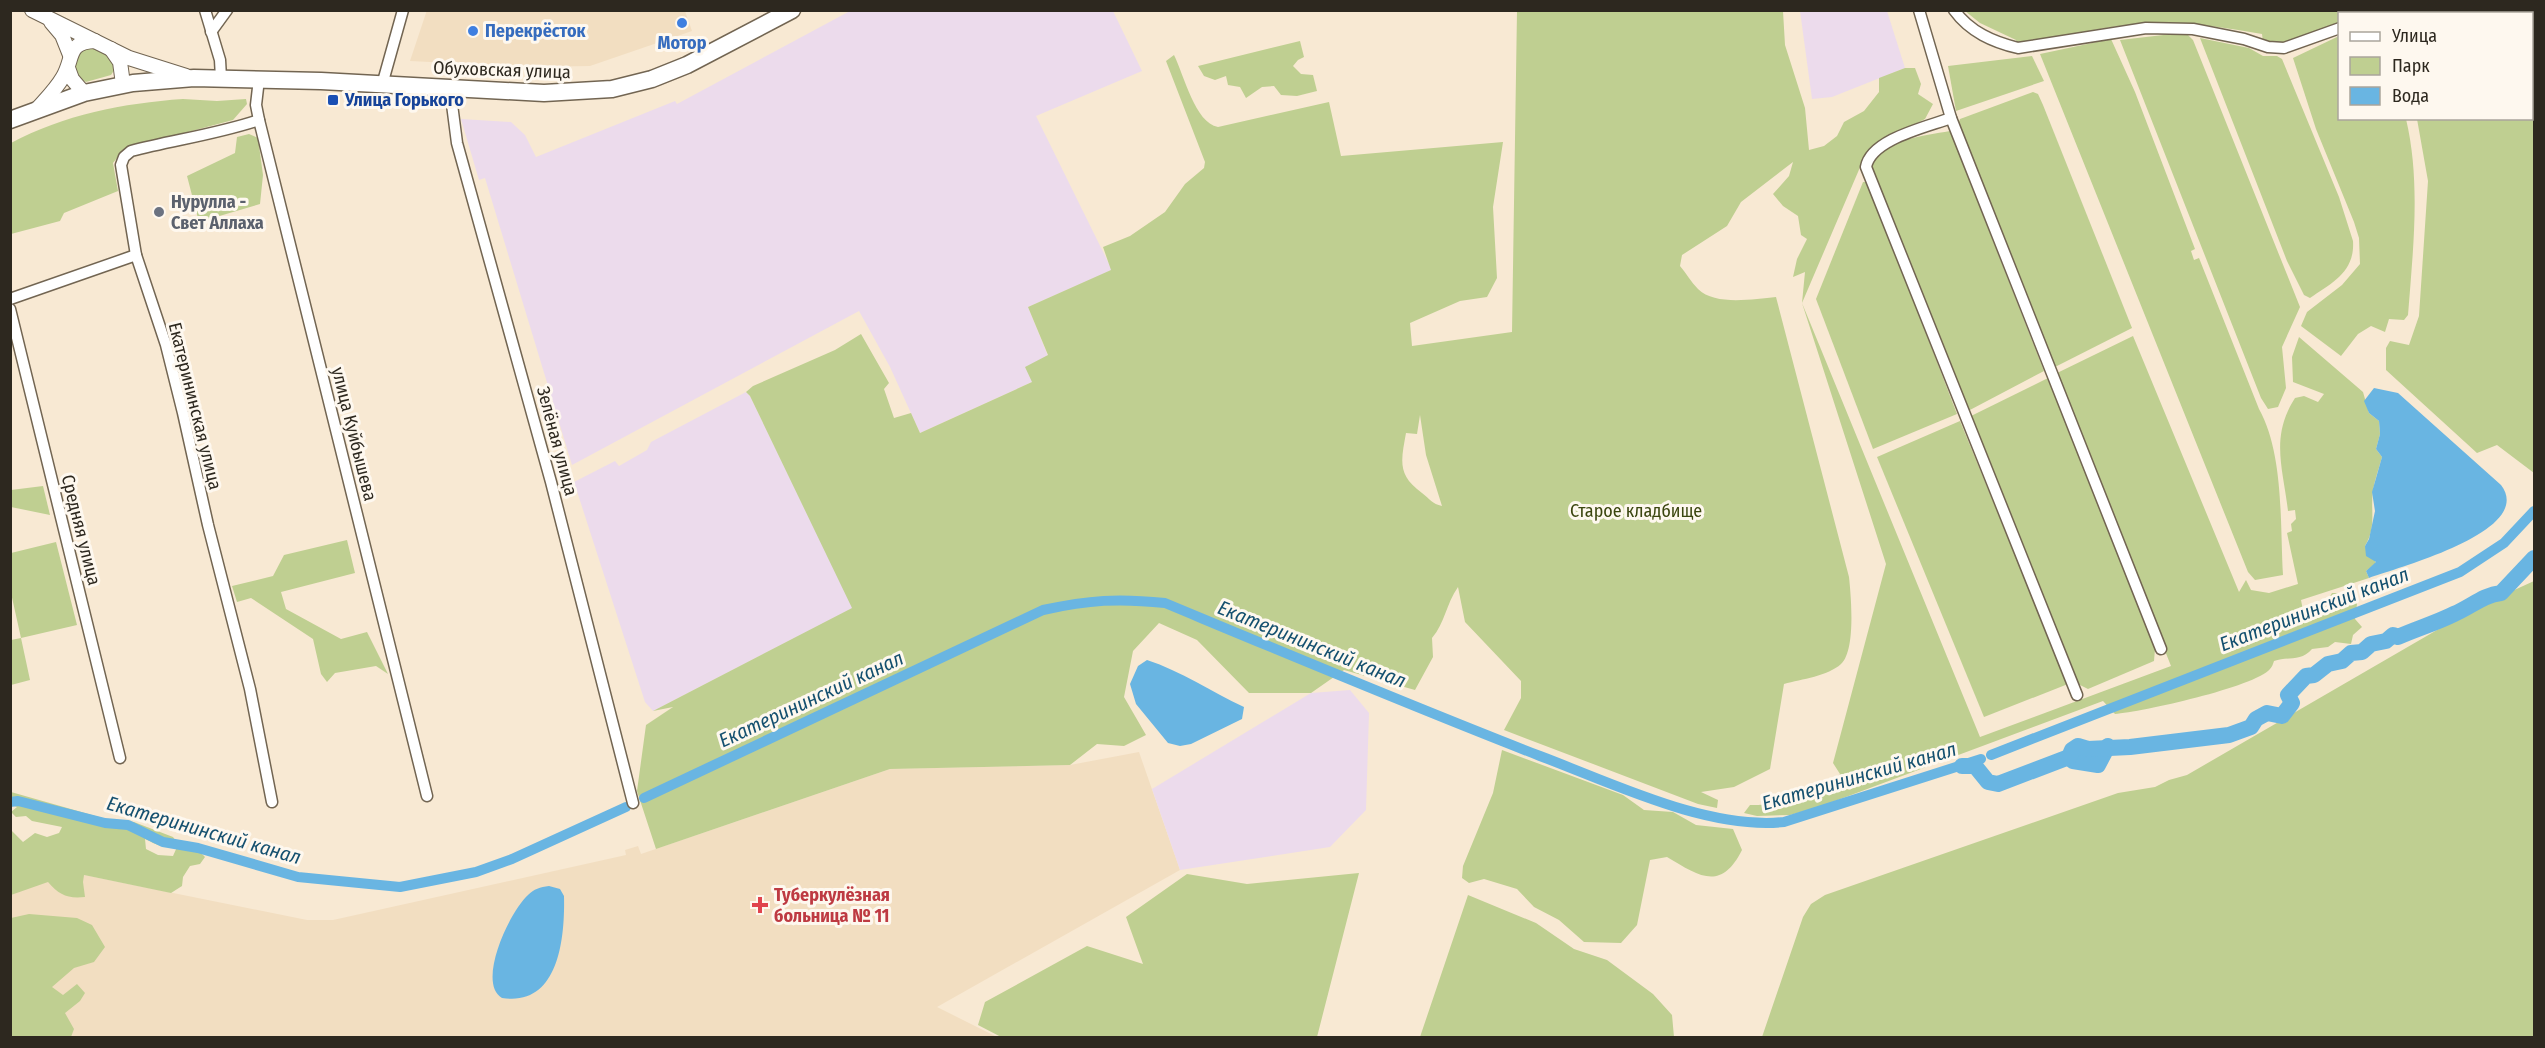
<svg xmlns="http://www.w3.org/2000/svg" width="2545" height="1048" font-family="'Fira Sans Condensed',sans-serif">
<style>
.built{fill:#f2dec1}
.industrial{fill:#ecdbec}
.green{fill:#bfcf91;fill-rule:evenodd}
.water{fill:#69b5e2}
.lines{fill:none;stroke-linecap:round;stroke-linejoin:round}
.canal{stroke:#69b5e2;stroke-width:10}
.river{stroke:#69b5e2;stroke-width:16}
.minor-casing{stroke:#726552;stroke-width:13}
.tertiary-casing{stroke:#726552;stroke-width:16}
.primary-casing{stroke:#726552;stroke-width:19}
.minor{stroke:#fff;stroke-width:10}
.tertiary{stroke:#fff;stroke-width:14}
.primary{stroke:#fff;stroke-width:16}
.shop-dot{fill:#3f7fe0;stroke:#fef8ef;stroke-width:2}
.transit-dot{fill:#1a4fb4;stroke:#fef8ef;stroke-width:2}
.worship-dot{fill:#6b7280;stroke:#fef8ef;stroke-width:2}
.health-dot{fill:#e0444e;stroke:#fef8ef;stroke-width:2}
.labels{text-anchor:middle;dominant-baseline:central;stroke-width:6;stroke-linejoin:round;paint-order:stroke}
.shop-label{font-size:18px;font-weight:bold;fill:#366cbe;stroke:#fef8ef;text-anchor:start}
.street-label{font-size:18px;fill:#2d281f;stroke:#fef8ef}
.transit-label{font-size:18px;font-weight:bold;fill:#164399;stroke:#fef8ef;text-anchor:start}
.worship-label{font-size:18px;font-weight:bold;fill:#5b616d;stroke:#fef8ef;text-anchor:start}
.park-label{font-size:18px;fill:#3b460f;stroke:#fef8ef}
.health-label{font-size:18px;font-weight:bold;fill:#be3a42;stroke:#fef8ef;text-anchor:start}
.water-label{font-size:20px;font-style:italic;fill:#15506f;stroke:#fef8ef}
</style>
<rect width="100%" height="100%" fill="#f8e9d3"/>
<!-- built -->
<g class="built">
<polygon points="427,10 685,11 692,31 590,66 531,67 410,61"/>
<polygon points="1139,752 1180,870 937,1007 997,1037 11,1038 10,860 307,920 333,920 626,855 625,850 638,846 641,854 890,769 1070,765"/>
</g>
<!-- industrial -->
<g class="industrial">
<polygon points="850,11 1113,11 1142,71 1036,116 1112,270 1028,307 1048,356 1032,382 920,433 890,367 859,311 572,465 485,178 479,180 461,119 511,122 525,135 536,157 675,101 677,104"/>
<polygon points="1800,11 1887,11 1905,68 1832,97 1812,99"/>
<polygon points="746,392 750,396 853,608 653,711 645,702 574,482 615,461 619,466 647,450 651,442"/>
<polygon points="1350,690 1369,713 1366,810 1330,847 1180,870 1152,789 1311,693"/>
</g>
<!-- green -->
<g class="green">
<path d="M2464,10L2468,13L2340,14L2339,25L2286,43L2275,45L2263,42L2262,34C2228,28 2193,22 2157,23C2110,24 2064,37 2017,44L2016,40L1980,23L1965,11Z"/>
<path d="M1517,11H1783L1785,45L1805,108L1809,150L1824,146L1837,136L1844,122L1864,111L1879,92V78L1905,68H1915L1921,84L1918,94L1933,104L1925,119L1872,146L1864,158L1802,303L1980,737L2171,666L2055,374L2133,336L2239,592L2246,580L2251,590L2269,593L2298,584L2287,533L2292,531L2291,524L2296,519L2295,510L2288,511C2283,468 2270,437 2295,398L2304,396L2318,402L2324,394L2293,382L2292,357L2299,337L2363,392L2369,413L2379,421L2380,434L2376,449L2382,457C2379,468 2375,479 2373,490C2370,510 2377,526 2365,546L2376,563L2366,571L2369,578L2301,600L2305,621L2308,606L2325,604L2332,593H2353L2357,604L2355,619L2362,627L2353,635L2351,644L2335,642L2328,647L2312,649C2301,662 2288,656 2274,661C2273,664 2272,667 2270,669C2255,687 2141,712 2115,714L2103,701L1819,807L1790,815L1757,816L1744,813L1750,805C1762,806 1810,799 1821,795C1830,791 1835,782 1840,774L1833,763L1886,564L1802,303L1805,272L1793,277L1797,259L1807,239L1801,235L1798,216L1783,206L1773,194L1789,176L1793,162L1741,202L1727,226L1682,255L1680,266C1686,273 1691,282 1698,289C1715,306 1753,299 1776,297L1849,577C1851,596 1856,650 1841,664C1828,676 1802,679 1784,684L1770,769L1734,787L1701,792L1718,800L1717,808L1698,804L1504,730L1521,698V681L1465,622L1458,587C1446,604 1445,623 1432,638L1433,657L1415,690L1344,670L1311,693H1249L1197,640L1159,623L1133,651L1124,697L1146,735L1124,746L1097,744L1070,765L890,769L656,849L637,791L646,725L673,707L653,711L852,608L750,396L746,392L753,386L835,350L861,334L889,383L884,389L894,418L911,413L920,433L1032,382L1025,367L1048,355L1028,307L1111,270L1103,247L1130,236L1165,212L1185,184L1204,168L1205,162L1166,61L1174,55C1184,75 1195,123 1218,127L1329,102L1341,156L1503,142L1493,207L1497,278L1487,297L1460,301L1410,323L1412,346L1512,332ZM1420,415L1426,455L1442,506C1432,504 1430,499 1422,493C1397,475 1401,461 1406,433L1417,434Z"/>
<polygon points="2532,29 2534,30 2534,473 2497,445 2477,453 2386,370 2386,348 2390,341 2409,345 2419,316 2428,181 2417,119 2532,118"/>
<polygon points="2172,34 2188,35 2193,40 2300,307 2282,347 2286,388 2278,407 2268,409 2261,398 2120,40"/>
<path d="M2339,36L2340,118L2406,119C2421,182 2413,250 2408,315L2404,320L2389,319L2385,332L2371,326L2358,334L2341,356L2301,326L2307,312L2342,285L2360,264L2359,238L2354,222L2316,129L2293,58Z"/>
<path d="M2200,38L2249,48L2263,56H2277L2282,59L2339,197L2353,241C2355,272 2332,283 2310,298L2304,295L2287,261Z"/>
<path d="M2111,39L2135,92L2195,249L2191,251L2194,260L2199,258L2259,409C2284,454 2280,524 2283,575L2255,580L2248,572L2040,54Z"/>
<polygon points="1300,41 1304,57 1298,60 1293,66 1301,74 1313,75 1317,91 1297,96 1281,95 1274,86 1262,87 1246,98 1240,87 1228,85 1226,76 1215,80 1204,76 1198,66"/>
<polygon points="89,47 110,56 115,69 111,75 86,82 75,75 77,52"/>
<polygon points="2032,56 2044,81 1956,111 1948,66"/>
<polygon points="2033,92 2038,94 2043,105 2132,328 2053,368 1958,124 1960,119"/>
<path d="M183,99L217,101L246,99L247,104L233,120L124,149L113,163L118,191L64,213L60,221L11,234V143C63,115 124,103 183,99Z"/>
<path d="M1950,131L2044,371L1968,411L1869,162C1889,139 1922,136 1950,131Z"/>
<polygon points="249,134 258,138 263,175 260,204 199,222 187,176 235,153 237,137"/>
<polygon points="1863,182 1868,182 1957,414 1873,449 1816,299"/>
<polygon points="2048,378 2155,649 2154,661 2088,689 2076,683 1971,416"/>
<polygon points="1960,421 2068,684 1984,717 1877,457"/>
<polygon points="43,486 50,515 11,507 11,490"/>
<polygon points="347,540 355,573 281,592 286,609 341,639 367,632 388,674 376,666 335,673 327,682 321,674 313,639 251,598 237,602 232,586 273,576 284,555"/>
<polygon points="56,542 77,625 21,638 30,680 11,685 11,640 21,638 11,593 11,553"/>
<polygon points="2534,581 2534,1037 1762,1037 1803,917 1811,904 1825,895 2118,793 2155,787 2169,780 2187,775 2475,608"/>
<path d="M1502,750L1623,795L1644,810L1673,812L1696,825L1733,829L1742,850C1721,892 1699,876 1667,857L1650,860L1637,925L1621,943L1584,942L1559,920L1534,907L1517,889L1484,879L1469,883L1462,878L1463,866L1493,793Z"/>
<path d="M11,792L106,819L134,822L173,837L177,843C165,851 156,844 145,839L146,849L158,855L173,856L177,847C186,845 199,850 205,857L200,864L190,866L183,877L182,886L171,893L84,875L83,882L85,897C68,899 59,895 48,882L11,895V830L23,842L35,833L47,837L59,833L62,827L32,821L26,816L16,817L11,812L17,807L11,805Z"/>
<polygon points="1359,873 1317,1037 1003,1038 978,1025 985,1002 1087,946 1143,964 1126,917 1187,874 1247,884"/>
<polygon points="1468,895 1536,923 1574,949 1607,960 1653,994 1672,1015 1674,1037 1420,1037"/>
<polygon points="29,914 77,918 92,925 105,947 94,962 74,968 52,987 63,995 77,984 85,993 80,1001 65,1013 74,1029 71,1037 11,1037 11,918"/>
</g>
<!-- water -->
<g class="water">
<path d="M2374,388L2398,393L2501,485C2536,531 2399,567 2369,578L2366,571L2376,562L2366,556L2365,546L2369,539L2375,511L2372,492L2382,457L2376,449L2380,434L2379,421L2369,413L2364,401Z"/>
<path d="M1147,660C1181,671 1212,692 1244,707L1242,719L1191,744L1180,746L1168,743L1136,704L1130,684L1138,666Z"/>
<path d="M549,886L560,889L564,896C565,938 559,1007 502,998C476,983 510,911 528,895C534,889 540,887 549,886Z"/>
</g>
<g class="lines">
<!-- canal -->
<g class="canal">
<polyline points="1991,755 2460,572 2504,543 2534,511"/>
<path d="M644,798L1043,610C1089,600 1118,598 1165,603C1290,655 1414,707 1540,756C1612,783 1707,830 1784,822L1981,759"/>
<polyline points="10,802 18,801 105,823 128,825 163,842 198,848 298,877 400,887 476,872 512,859 626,807"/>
</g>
<!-- river -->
<g class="river">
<polyline points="2069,757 2073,761 2098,765 2108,746"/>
<path d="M1962,766H1975L1988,782L1998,784L2069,757L2072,750L2078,746L2088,749L2130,747L2229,735L2251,727L2256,719L2267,713L2282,716L2292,703L2288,695L2306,676L2314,675L2328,664L2342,661L2351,653L2362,652L2371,644L2386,641L2393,635L2398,637C2416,629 2436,623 2454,614C2471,607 2483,595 2501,593L2534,558"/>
</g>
<defs>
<g id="minor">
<polyline points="205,10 220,60 221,78"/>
<polyline points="1919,10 1951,118 2161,649"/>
<path d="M1954,10C1970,32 1993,42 2018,48L2146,28L2193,29L2244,39L2268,47L2284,48L2340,28"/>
<polyline points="211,32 227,10"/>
<polyline points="259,79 256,105 259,120 427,796"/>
<polyline points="382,85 403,10"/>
<polyline points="450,89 457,143 551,482 633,803"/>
<path d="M1951,118C1927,127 1871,139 1866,167L2077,695"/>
<path d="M259,120C218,134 173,140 131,151L124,157L121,165L136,255L166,345L183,413L208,525L250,689L272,802"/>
<polyline points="10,299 136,255"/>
<polyline points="10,309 120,758"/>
</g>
<g id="tertiary">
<polyline points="32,10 129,58 186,76"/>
<polyline points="51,22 62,35 70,55"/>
<polyline points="111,49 120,62 123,84"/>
<polyline points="68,68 72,79 84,93"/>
<path d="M38,108C47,98 56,89 63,77C74,59 66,42 95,41"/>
</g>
<polyline id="primary" points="10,120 84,93 133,83 194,78 321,81 544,93 612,89 652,79 687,65 792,10"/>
</defs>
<!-- minor casing -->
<use href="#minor" class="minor-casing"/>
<!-- tertiary casing -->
<use href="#tertiary" class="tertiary-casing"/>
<!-- primary casing -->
<use href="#primary" class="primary-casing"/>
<!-- minor -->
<use href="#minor" class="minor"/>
<!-- tertiary -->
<use href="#tertiary" class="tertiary"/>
<!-- primary -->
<use href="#primary" class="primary"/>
</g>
<!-- markers -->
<g class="shop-dot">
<circle cx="682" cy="23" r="6"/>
<circle cx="473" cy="31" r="6"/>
</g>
<rect class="transit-dot" x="327" y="94" width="12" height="12" rx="3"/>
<circle class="worship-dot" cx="159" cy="212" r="6"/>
<path class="health-dot" d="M757 896h6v6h6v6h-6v6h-6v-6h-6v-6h6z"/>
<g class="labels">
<!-- shop labels -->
<g class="shop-label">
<text x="485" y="31">Перекрёсток</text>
<text x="682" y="43" text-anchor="middle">Мотор</text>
</g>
<!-- street labels -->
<g class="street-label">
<text transform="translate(502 70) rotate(2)">Обуховская улица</text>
<text transform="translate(195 406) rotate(76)">Екатерининская улица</text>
<text transform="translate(354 434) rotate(76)">улица Куйбышева</text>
<text transform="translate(557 441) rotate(75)">Зелёная улица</text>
<text transform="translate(81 530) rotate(76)">Средняя улица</text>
</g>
<!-- transit labels -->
<g class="transit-label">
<text x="345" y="100">Улица Горького</text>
</g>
<!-- worship labels -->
<g class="worship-label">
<text x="171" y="202">Нурулла -<tspan x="171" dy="21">Свет Аллаха</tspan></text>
</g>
<!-- park labels -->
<g class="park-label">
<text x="1636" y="511">Старое кладбище</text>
</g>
<!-- health labels -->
<g class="health-label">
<text x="774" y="895">Туберкулёзная<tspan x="774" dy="21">больница № 11</tspan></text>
</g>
<!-- water labels -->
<g class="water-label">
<text transform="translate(2314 609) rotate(-21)">Екатерининский канал</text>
<text transform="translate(1312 644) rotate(22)">Екатерининский канал</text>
<text transform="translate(811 699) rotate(-25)">Екатерининский канал</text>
<text transform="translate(1859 776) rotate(-16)">Екатерининский канал</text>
<text transform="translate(204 830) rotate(16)">Екатерининский канал</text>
</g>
</g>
<!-- border -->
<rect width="2545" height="1048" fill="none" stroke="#2d281f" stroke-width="24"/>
<!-- legend -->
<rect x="2338" y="12" width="195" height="108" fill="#fef8ef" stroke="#aaa59c" stroke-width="1.5"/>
<rect x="2350" y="32" width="30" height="9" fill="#ffffff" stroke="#aaa59c" stroke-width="1.5"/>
<text x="2392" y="42" font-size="18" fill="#2d281f">Улица</text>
<rect x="2350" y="57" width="30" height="18" fill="#bfcf91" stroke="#aaa59c" stroke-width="1.5"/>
<text x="2392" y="72" font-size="18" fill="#2d281f">Парк</text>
<rect x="2350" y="87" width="30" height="18" fill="#69b5e2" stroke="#aaa59c" stroke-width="1.5"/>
<text x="2392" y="102" font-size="18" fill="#2d281f">Вода</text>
</svg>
